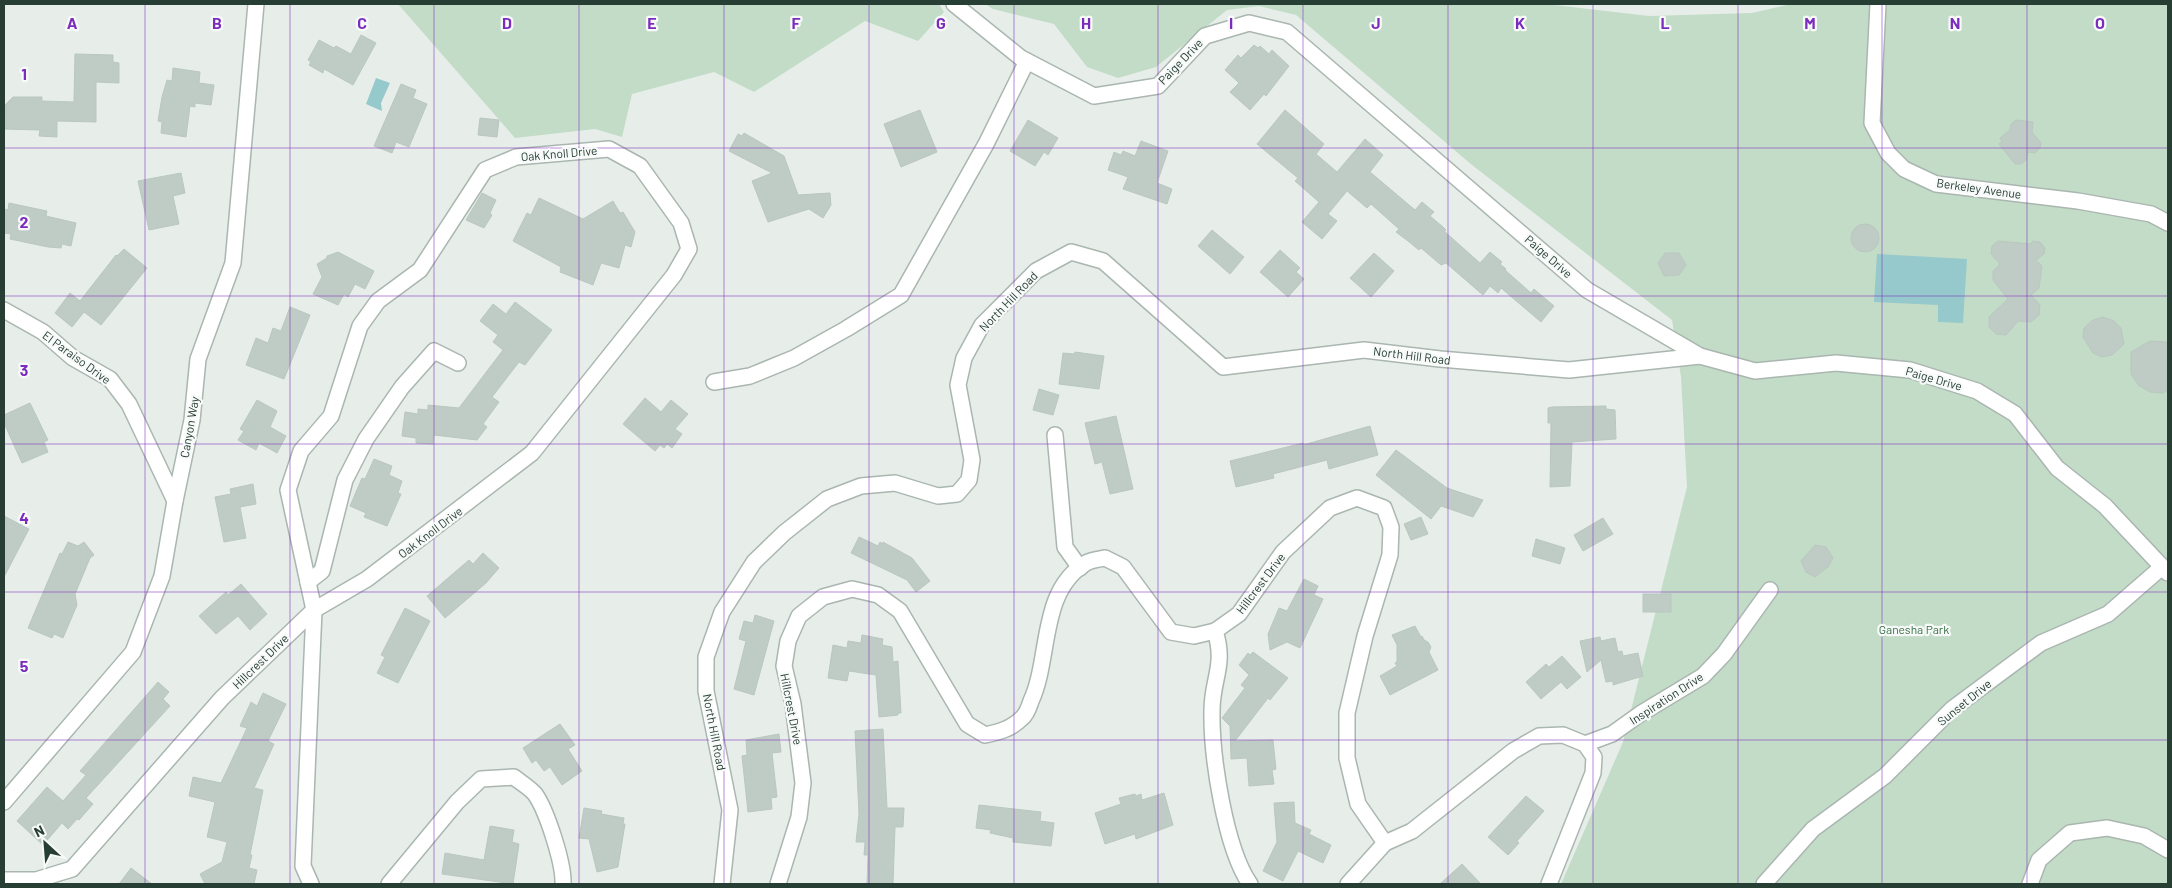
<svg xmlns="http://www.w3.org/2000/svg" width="2172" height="888" font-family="Barlow,sans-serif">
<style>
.green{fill:#c3dcc7}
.water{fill:#96c9cb}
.building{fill:#bfcbc5;stroke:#bac7c0}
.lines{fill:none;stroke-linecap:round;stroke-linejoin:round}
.minor-casing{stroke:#aab6b0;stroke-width:18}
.minor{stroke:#fff;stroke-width:15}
.grid{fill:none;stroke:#7b2cbf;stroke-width:1;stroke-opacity:0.55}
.labels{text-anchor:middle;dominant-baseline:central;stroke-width:4.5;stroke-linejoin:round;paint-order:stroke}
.street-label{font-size:12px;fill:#273e35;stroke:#f7faf8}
.park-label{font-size:12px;fill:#367046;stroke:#f7faf8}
.grid-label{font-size:16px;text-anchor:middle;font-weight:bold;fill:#7b2cbf;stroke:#f7faf8;stroke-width:4.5;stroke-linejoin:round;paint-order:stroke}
</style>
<rect width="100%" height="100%" fill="#e7eeea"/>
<!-- green -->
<g class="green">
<polygon points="398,4 939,4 944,12 918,41 865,21 754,92 714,72 632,94 622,137 595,129 515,138"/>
<polygon points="985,4 1546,4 1649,16 1752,13 1791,4 2168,4 2168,884 1561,884 1623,742 1687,487 1681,377 1672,320 1472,165 1296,15 1259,6 1227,10 1156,67 1118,78 1087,67 1054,24 993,9"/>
</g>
<!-- water -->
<g class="water">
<polygon points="376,78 390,83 381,103 382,111 366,104"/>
<polygon points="1877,254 1967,259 1963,323 1938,322 1938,305 1874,302"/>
</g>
<!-- building -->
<g class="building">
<polygon points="361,35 376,43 353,85 324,69 323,73 309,65 311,62 308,60 319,40 334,48 336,46 351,54"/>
<polygon points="1254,45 1258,48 1260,46 1269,54 1272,50 1289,66 1266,96 1264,94 1250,110 1230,92 1239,83 1225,70 1238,55 1241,58"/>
<polygon points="75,54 113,55 113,62 119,63 119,83 96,82 96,122 57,121 57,137 39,136 40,130 4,129 4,106 13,97 42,97 42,101 74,102"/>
<polygon points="173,68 200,72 199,83 214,85 211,105 195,103 195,107 190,106 186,137 161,133 162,122 158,121 162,97 167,80 172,81"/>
<polygon points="401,84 416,90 413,98 427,104 409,147 396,142 392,153 374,146"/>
<polygon points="920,110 937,152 901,167 884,124"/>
<polygon points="1285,110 1324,144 1316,154 1337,172 1365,139 1383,155 1370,172 1415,210 1422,202 1434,212 1430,216 1443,227 1446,230 1444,231 1480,263 1490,252 1502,262 1500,264 1506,269 1505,270 1531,293 1534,289 1554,306 1541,322 1501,288 1498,293 1490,286 1483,295 1446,263 1441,265 1421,248 1419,250 1408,241 1396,232 1399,229 1371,204 1367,208 1347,191 1328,214 1337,221 1322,239 1302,222 1319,202 1295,181 1298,178 1257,144"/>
<polygon points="480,118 499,120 497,137 478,135"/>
<polygon points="1028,120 1058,138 1048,155 1044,152 1035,166 1010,151"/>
<polygon points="2016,120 2033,122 2032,132 2041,143 2040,148 2035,153 2028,152 2026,160 2021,164 2015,164 1999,144 2002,141 2000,138 2010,130 2011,124"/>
<polygon points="744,133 784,156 798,195 830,193 831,205 823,218 809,209 768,222 752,181 772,173 729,151 738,134 742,136"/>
<polygon points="1141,141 1168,151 1157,183 1172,189 1167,204 1123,189 1128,177 1108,170 1114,152 1121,155 1123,151 1135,156"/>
<polygon points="181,173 185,193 173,196 179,224 149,230 138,181"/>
<polygon points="482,193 496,200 490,213 492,215 484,228 466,220"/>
<polygon points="539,198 583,219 613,201 620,213 623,212 635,232 631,247 625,245 619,268 601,263 593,285 560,272 561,267 513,241 527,213 531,215"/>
<polygon points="9,203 47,211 46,216 76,223 71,246 62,244 61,248 48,247 10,239 11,234 4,233 4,209 8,210"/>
<circle cx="1865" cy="238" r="14"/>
<polygon points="1212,230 1244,257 1230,274 1198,246"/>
<polygon points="1998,241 2030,244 2033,241 2040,242 2045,248 2044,254 2036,260 2042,266 2039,288 2031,295 2040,305 2039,315 2031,322 2018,321 2006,335 1996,334 1989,327 1989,317 2008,299 1993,280 1993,271 2000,264 1991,254 1992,246"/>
<polygon points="124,249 147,268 101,325 84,312 72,327 55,313 70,293 80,301 116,255 117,256"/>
<polygon points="1280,250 1300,268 1296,272 1304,279 1288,297 1260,272"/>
<polygon points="338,252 374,271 365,289 355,284 348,297 344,294 338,305 313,294 322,277 317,264 327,258 327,256"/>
<polygon points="1374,253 1394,271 1371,297 1350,278"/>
<polygon points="1665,253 1679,253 1686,265 1679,275 1664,276 1658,263"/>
<polygon points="515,302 552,330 525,365 519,362 492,397 499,402 483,424 487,427 477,440 434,435 433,444 416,443 416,438 402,436 405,412 418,414 418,409 428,410 428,405 459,408 503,350 493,342 498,335 480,321 493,304 506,314"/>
<polygon points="290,307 310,315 284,379 246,365 256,338 268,343 273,328 281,331"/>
<polygon points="2103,317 2114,321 2121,328 2124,344 2112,355 2102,357 2093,353 2083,337 2084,328 2093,320"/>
<polygon points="2150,341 2168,342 2168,390 2163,393 2150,392 2138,385 2131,374 2131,352"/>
<polygon points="1075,352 1104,356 1099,389 1059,384 1063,353 1074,354"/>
<polygon points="1039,389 1059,395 1053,415 1033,410"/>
<polygon points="645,398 661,412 671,400 688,414 675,429 682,434 672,448 667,444 664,448 660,445 655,451 623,424"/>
<polygon points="257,400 277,411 270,427 286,436 277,453 259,443 256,450 238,440 244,431 240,429"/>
<polygon points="30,403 48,440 44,442 48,452 22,463 4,423 4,415"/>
<polygon points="1606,406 1606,409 1615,410 1616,439 1572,442 1570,486 1550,487 1551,423 1548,423 1548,408 1552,407"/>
<polygon points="1116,416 1133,489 1110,494 1102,462 1095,464 1085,423"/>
<polygon points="1370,426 1378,455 1329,469 1327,460 1273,474 1274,478 1236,487 1230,461 1303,443 1303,445"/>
<polygon points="1396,450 1447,488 1483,500 1473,517 1441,506 1431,519 1376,475"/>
<polygon points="374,459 392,466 389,475 402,481 398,493 401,494 387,526 364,517 366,513 350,506 362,478 365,479"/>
<polygon points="253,484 256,504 240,507 246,538 224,542 215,497 231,494 230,489"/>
<polygon points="4,516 29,529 4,577"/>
<polygon points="1421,517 1428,534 1411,540 1404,524"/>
<polygon points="1603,518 1613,534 1583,551 1574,535"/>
<polygon points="859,537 878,546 880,542 883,544 883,542 912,558 930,581 916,592 907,580 851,553"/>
<polygon points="1536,539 1565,548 1560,564 1532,556"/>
<polygon points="68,542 78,546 84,542 94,555 90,558 75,594 77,605 63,638 54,634 52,638 28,628 60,553 62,554"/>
<polygon points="1815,545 1826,547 1833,558 1828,567 1815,577 1806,572 1801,561"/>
<polygon points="483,553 499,568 486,583 445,618 427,596 469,560 473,564"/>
<polygon points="1304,579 1318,586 1314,595 1323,599 1300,648 1287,642 1270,650 1268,634 1279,608 1287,611"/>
<polygon points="241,584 267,614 250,630 238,616 216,634 199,616 226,592 228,595"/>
<rect x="1643" y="594" width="28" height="18"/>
<polygon points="405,608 430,621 398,683 377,673 385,657 381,655"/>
<polygon points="755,615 774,621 754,695 734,689 746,641 739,639 744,621 753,623"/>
<polygon points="1415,626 1421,637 1422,636 1424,640 1428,642 1431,647 1429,652 1438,670 1390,695 1380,676 1397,666 1395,663 1397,662 1397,645 1392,635"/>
<polygon points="862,635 883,639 882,645 892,647 893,662 898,661 901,713 898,713 898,715 879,717 876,675 849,671 847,681 828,678 833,645 847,648 848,641 861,643"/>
<polygon points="1600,637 1601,641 1615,638 1618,652 1622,651 1623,656 1638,653 1643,676 1613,685 1613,681 1606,682 1601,660 1587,672 1580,641"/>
<polygon points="1253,652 1288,678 1270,700 1268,698 1235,741 1273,740 1276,769 1272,770 1274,784 1249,786 1247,758 1231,759 1230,726 1222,718 1245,688 1241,685 1249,675 1239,665 1248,653 1250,655"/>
<polygon points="1562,656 1581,677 1567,689 1561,682 1541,699 1526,682 1546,664 1549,667"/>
<polygon points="158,682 169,692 163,699 170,706 86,798 93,804 79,820 77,819 68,829 62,823 43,845 17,821 47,787 63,801 86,775 80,771"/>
<polygon points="263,693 286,704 268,741 274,744 254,788 263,790 250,855 252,855 249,868 257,870 254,884 205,884 200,874 222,862 227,842 207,837 215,802 189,796 193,777 221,783 247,728 240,726 251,702 257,706"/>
<polygon points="560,724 575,745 568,749 582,771 562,785 550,767 544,771 536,760 532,763 523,748"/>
<polygon points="883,729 887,808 904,808 903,827 895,827 893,884 867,884 868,855 864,855 865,842 856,842 859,814 855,731"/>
<polygon points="779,734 781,752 772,753 777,797 771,798 772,809 748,812 742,756 747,755 746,740"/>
<polygon points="1164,793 1173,825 1136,839 1135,834 1105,844 1095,813 1121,804 1119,798 1135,794 1136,796 1141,794 1142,800"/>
<polygon points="1526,796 1544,811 1517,841 1519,843 1508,855 1488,837"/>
<polygon points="1294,802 1295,823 1311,830 1309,834 1331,845 1323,863 1298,851 1283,881 1263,871 1277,842 1274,803"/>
<polygon points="979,805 1041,812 1040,821 1054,823 1051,846 1013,842 1013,838 990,833 991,830 976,828"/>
<polygon points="584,808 602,811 601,814 624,818 623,824 625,824 618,867 597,872 589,839 579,838"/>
<polygon points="490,826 514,830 512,842 519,844 513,884 442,874 445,853 484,860"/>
<polygon points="1462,864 1481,884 1440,884"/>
<polygon points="131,868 152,884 119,884"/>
</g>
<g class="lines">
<defs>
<g id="minor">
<polyline points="954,4 1021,58 1094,96 1158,86 1205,36 1249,23 1287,32 1587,290 1700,356 1755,371 1836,363 1910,370 1977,391 2015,414 2057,468 2105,506 2168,573"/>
<polyline points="1878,4 1872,123 1888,153 1904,169 1936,184 2078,201 2151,214 2168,223"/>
<polygon points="609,149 640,166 681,223 689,249 674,275 532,453 367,579 314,610 288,490 301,451 331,416 360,326 378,301 420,270 485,170 516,157"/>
<polyline points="4,310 43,332 73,358 110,379 129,404 175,501"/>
<polyline points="714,382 750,376 794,358 846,329 901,295 986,144 1027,61"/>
<polyline points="1055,435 1065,547 1080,568"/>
<polyline points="308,582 322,571 345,480 366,439 402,387 434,351 458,363"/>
<path d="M1215,631C1226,665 1212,679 1212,710C1211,755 1225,848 1250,884"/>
<polyline points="1585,744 1612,734 1640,714 1703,676 1724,654 1770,590"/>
<polyline points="4,802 133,652 162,576 175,501 192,420 198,359 233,263 256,4"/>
<polyline points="4,880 36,880 72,869 222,698 314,610"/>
<polyline points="311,884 303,866 314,610"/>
<path d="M389,884L457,802L481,779L514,777C520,782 530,788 535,794C547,811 564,864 563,884"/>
<polyline points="722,884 730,810 706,691 706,657 722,612 754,562 784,533 827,499 861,486 895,483 938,496 957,494 969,480 972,460 958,385 964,358 982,325 1036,271 1071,252 1103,261 1223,367 1364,350 1440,359 1569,370 1700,356"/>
<path d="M778,884L799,817L803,783L793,704L784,666L788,641L799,616L823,597L852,589L878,595L900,611L967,724L985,735C999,732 1011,729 1022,718C1027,714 1029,707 1031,701C1051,658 1039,591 1086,563C1091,560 1099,559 1105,558L1123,567L1171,632L1194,636L1215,631L1239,614L1283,552L1330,508L1357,498L1384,508L1391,527L1390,555L1365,636L1347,713V758L1358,804L1385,843"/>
<polyline points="1348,884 1385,843 1412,831 1513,751 1539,736 1563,735 1585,744 1594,757 1593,773 1549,884"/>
<polyline points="1764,884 1813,829 1885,776 1952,709 2041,643 2108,614 2162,567"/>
<polyline points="2030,884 2039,860 2070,833 2107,828 2144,836 2168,850"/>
</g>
</defs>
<!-- minor casing -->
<use href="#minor" class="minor-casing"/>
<!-- minor -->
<use href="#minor" class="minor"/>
</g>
<!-- grid -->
<path class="grid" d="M145,4V884M290,4V884M434,4V884M579,4V884M724,4V884M869,4V884M1014,4V884M1158,4V884M1303,4V884M1448,4V884M1593,4V884M1738,4V884M1882,4V884M2027,4V884M4,148H2168M4,296H2168M4,444H2168M4,592H2168M4,740H2168"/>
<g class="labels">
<!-- street labels -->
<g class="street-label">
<text transform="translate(1180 61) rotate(-46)">Paige Drive</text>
<text transform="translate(559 153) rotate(-5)">Oak Knoll Drive</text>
<text transform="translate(1979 188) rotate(8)">Berkeley Avenue</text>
<text transform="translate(1549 256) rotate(41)">Paige Drive</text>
<text transform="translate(1008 301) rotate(-46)">North Hill Road</text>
<text transform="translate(1412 355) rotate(7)">North Hill Road</text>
<text transform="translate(77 357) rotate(36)">El Paraiso Drive</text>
<text transform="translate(1934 378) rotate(16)">Paige Drive</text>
<text transform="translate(189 427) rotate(-80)">Canyon Way</text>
<text transform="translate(430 532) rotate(-37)">Oak Knoll Drive</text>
<text transform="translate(1260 583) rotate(-53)">Hillcrest Drive</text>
<text transform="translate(260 661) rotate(-44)">Hillcrest Drive</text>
<text transform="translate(1666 698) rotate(-33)">Inspiration Drive</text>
<text transform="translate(1964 702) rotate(-39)">Sunset Drive</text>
<text transform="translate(792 709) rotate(79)">Hillcrest Drive</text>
<text transform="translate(715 732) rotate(79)">North Hill Road</text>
</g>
<!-- park labels -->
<g class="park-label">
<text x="1914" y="629">Ganesha Park</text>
</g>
</g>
<g class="grid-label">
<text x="72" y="29">A</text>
<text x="217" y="29">B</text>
<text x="362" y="29">C</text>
<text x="507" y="29">D</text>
<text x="652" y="29">E</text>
<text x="796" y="29">F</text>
<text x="941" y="29">G</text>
<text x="1086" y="29">H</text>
<text x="1231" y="29">I</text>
<text x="1376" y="29">J</text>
<text x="1520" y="29">K</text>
<text x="1665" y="29">L</text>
<text x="1810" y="29">M</text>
<text x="1955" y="29">N</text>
<text x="2100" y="29">O</text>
<text x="24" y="80">1</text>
<text x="24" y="228">2</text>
<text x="24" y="376">3</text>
<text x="24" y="524">4</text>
<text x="24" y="672">5</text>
</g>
<!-- border -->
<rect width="2172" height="888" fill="none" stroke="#273e35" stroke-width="10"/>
<!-- north arrow -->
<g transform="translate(45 843) rotate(334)" stroke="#f7faf8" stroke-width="4" paint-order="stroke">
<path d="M0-4L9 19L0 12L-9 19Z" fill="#273e35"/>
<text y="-8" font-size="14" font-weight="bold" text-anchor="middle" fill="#273e35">N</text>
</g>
</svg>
